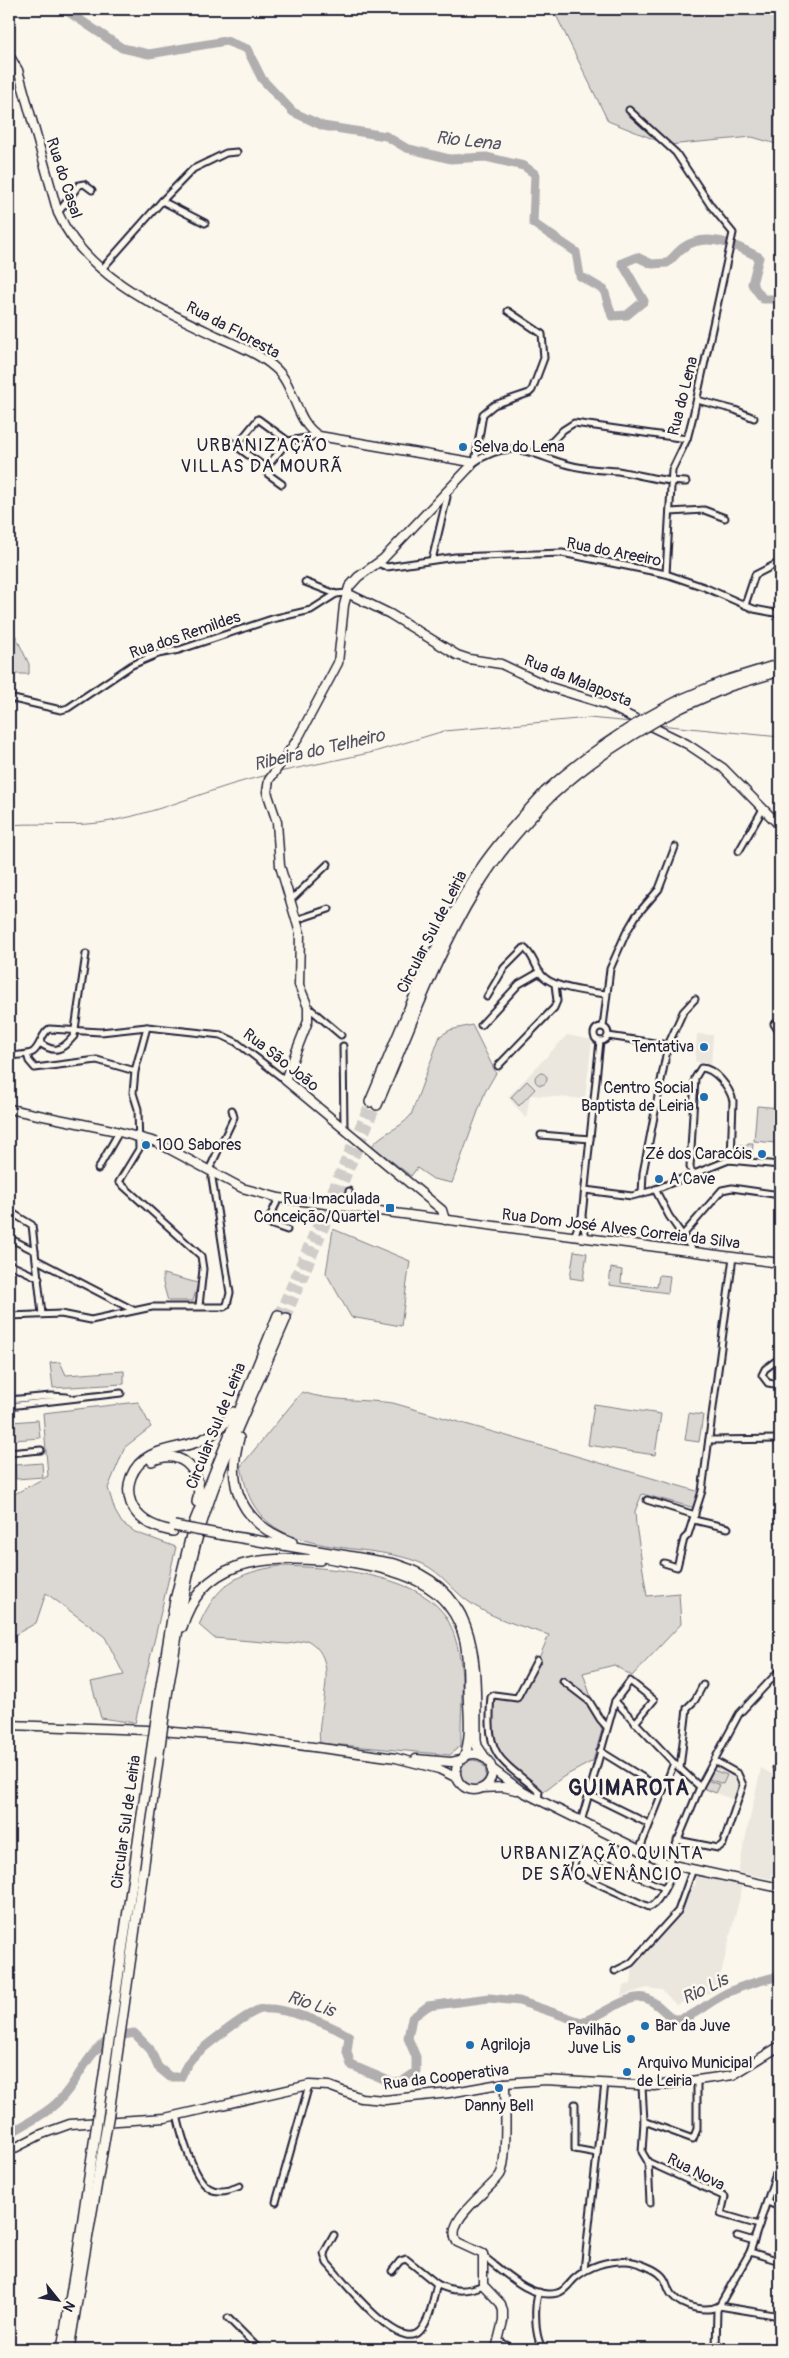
<svg xmlns="http://www.w3.org/2000/svg" width="789" height="2358" font-family="Pangolin,sans-serif">
<style>
.built{fill:#ebe7df}
.green{fill:#dbd8d3;stroke:#7e7d87}
.lines{fill:none;stroke-linecap:round;stroke-linejoin:round}
.stream{stroke:#787681;stroke-width:1}
.river{stroke:#b1aeb0;stroke-width:9}
.highway-tunnel{stroke:#d0ccc9;stroke-width:9;stroke-dasharray:9 4.5;stroke-linecap:butt}
.street-casing{stroke:#22223b;stroke-width:9}
.secondary-casing{stroke:#22223b;stroke-width:11}
.highway-casing{stroke:#22223b;stroke-width:12}
.street{stroke:#fbf7ec;stroke-width:5}
.secondary{stroke:#fbf7ec;stroke-width:8}
.highway{stroke:#fbf7ec;stroke-width:9}
.highway-bridge-casing{stroke:#22223b;stroke-width:12;stroke-linecap:butt}
.highway-bridge{stroke:#fbf7ec;stroke-width:9}
.poi-dot{fill:#1f6fb2;stroke:#fbf7ec;stroke-width:2}
.labels{text-anchor:middle;dominant-baseline:central;stroke-width:5;stroke-linejoin:round;paint-order:stroke}
.street-label{font-size:16px;fill:#22223b;stroke:#fbf7ec}
.poi-label{font-size:16px;fill:#22223b;stroke:#fbf7ec;text-anchor:start}
.water-label{font-size:18px;font-style:italic;fill:#545364;stroke:#fbf7ec}
.neighbourhood-label{font-size:18px;letter-spacing:1px;fill:#22223b;stroke:#fbf7ec}
.district-label{font-size:21px;font-weight:bold;letter-spacing:1px;fill:#22223b;stroke:#fbf7ec}
</style>
<rect width="100%" height="100%" fill="#fbf7ec"/>
<filter id="ink" filterUnits="userSpaceOnUse"><feTurbulence type="fractalNoise" baseFrequency=".02" numOctaves="2"/><feDisplacementMap in="SourceGraphic" scale="10" xChannelSelector="R" yChannelSelector="G"/><feConvolveMatrix kernelMatrix="1 2 1 2 8 2 1 2 1" color-interpolation-filters="sRGB"/></filter>
<g filter="url(#ink)">
<!-- built -->
<g class="built">
<polygon points="697,1034 713,1035 711,1067 695,1061"/>
<polygon points="567,1035 592,1040 585,1099 530,1095 526,1119 508,1097"/>
<polygon points="717,1765 734,1774 738,1778 741,1786 736,1801 703,1788"/>
<polygon points="761,1768 780,1779 780,1854 776,1875 773,1874 771,1879 738,1872"/>
<polygon points="694,1874 743,1884 717,1990 676,2005 662,1990 647,1988 621,1996 623,1986 631,1984 633,1964 645,1948 680,1911 690,1885 695,1886 696,1880 692,1879"/>
</g>
<!-- green -->
<g class="green">
<polygon points="553,9 780,9 780,145 752,137 668,145 608,121"/>
<polygon points="9,622 29,664 29,674 9,674"/>
<path d="M472,1025L496,1073L485,1092L452,1183L433,1179L417,1168L411,1176L372,1146C383,1131 398,1131 411,1115L440,1036L450,1030Z"/>
<circle cx="541" cy="1079" r="6"/>
<polygon points="527,1081 535,1089 519,1106 511,1097"/>
<polygon points="757,1106 780,1108 776,1143 754,1141"/>
<polygon points="748,1143 753,1143 752,1156 741,1154 737,1150 737,1145 748,1145"/>
<polygon points="333,1229 410,1261 401,1326 351,1317 326,1273"/>
<polygon points="574,1251 587,1253 583,1280 570,1278"/>
<polygon points="611,1268 622,1270 621,1283 657,1287 659,1275 670,1276 668,1293 609,1285"/>
<polygon points="163,1274 198,1283 193,1301 168,1301 163,1283"/>
<polygon points="60,1362 66,1375 124,1371 124,1384 53,1388 50,1363"/>
<path d="M302,1392C332,1402 362,1399 393,1403L700,1492L695,1508L642,1494L635,1511L636,1525L647,1596L679,1593L681,1624L632,1676L614,1665L583,1673L602,1730L593,1761L563,1777L544,1791C525,1776 498,1760 492,1734C490,1723 493,1710 494,1699L520,1701L549,1635C521,1626 489,1618 465,1599C451,1588 442,1574 425,1565C374,1540 283,1560 252,1502C246,1491 244,1479 241,1466Z"/>
<polygon points="138,1402 151,1427 125,1447 108,1488 115,1511 122,1523 135,1532 176,1547 135,1723 101,1718 91,1682 124,1675 105,1637 46,1593 36,1623 9,1638 9,1497 48,1476 43,1413"/>
<polygon points="594,1404 661,1414 655,1455 588,1445"/>
<polygon points="689,1413 703,1415 699,1442 685,1440"/>
<polygon points="38,1420 40,1438 14,1440 12,1422"/>
<polygon points="42,1463 43,1477 16,1479 15,1465"/>
<path d="M280,1566C328,1567 414,1573 444,1614C452,1625 456,1640 459,1653C465,1682 460,1716 461,1745L450,1755L320,1743C315,1710 344,1661 307,1640L288,1644L214,1638L199,1625C217,1584 236,1573 280,1566Z"/>
<circle cx="473" cy="1773" r="13"/>
<polygon points="713,1770 727,1775 723,1784 709,1779"/>
<polygon points="707,1780 720,1785 716,1793 703,1788"/>
</g>
<g class="lines">
<!-- stream -->
<g class="stream">
<polyline points="659,725 780,737"/>
<polyline points="279,772 374,752 444,731 589,718 632,722"/>
<path d="M9,825C43,822 78,828 111,821C165,811 215,786 268,775"/>
</g>
<!-- river -->
<g class="river">
<path d="M64,9L122,48L149,54L226,41L247,49L262,79L293,112L323,126L386,136L406,148L450,159L486,157L524,166L535,174L533,223L576,252L580,276L604,290L612,316L627,315L644,301L622,263L637,257L652,264L667,263C673,258 678,251 684,247C708,231 737,246 759,257L752,284L763,299H780"/>
<path d="M9,2134C28,2122 51,2112 65,2094C90,2063 89,2040 134,2033L150,2049L158,2067L170,2077H181C184,2070 188,2062 193,2057C204,2047 250,2010 262,2009C284,2007 330,2024 349,2036L347,2052L351,2065L391,2082L403,2081L416,2072V2057L408,2038L412,2018L428,2006L489,1998L519,2001L581,2022C600,2018 629,1991 648,1999C657,2003 665,2013 673,2019C691,2020 703,2006 718,1998C733,1988 762,1980 780,1976"/>
</g>
<!-- highway-tunnel -->
<g class="highway-tunnel">
<polyline points="278,1315 370,1102"/>
<polyline points="286,1318 377,1105"/>
</g>
<defs>
<g id="street">
<polyline points="629,110 676,153 711,206 733,233 693,416 687,439 672,470 666,574"/>
<polyline points="162,201 205,223"/>
<polyline points="58,213 79,185 84,184 92,190"/>
<polyline points="101,270 162,201 193,169 226,153 237,152"/>
<polyline points="697,400 735,410 754,418"/>
<polyline points="228,440 236,446"/>
<polyline points="288,441 258,419 236,446 266,468 288,441 312,437 314,433"/>
<polyline points="540,454 563,430 574,423 687,439"/>
<polyline points="475,462 483,414 494,405 529,393 532,390 544,358 542,334 508,311"/>
<path d="M472,464C518,431 540,463 584,468C595,470 607,470 618,471C641,475 663,482 686,482"/>
<polyline points="266,468 268,474 282,484"/>
<polyline points="670,512 704,510 725,518"/>
<polyline points="432,560 447,497 445,494"/>
<polyline points="378,563 387,567 455,557 562,553 666,574 704,587 754,609 780,614"/>
<polyline points="305,582 336,594"/>
<polyline points="745,605 755,575 780,562"/>
<polyline points="9,698 61,710 68,708 132,665 158,654 179,650 272,619 311,610 336,594 347,593"/>
<polyline points="739,851 763,809"/>
<polyline points="290,898 294,897 328,864"/>
<polyline points="296,920 329,909"/>
<path d="M487,997L504,968L524,948C532,953 535,966 541,974C551,988 589,992 606,994"/>
<polyline points="308,1007 341,1035"/>
<polyline points="774,1024 780,1033"/>
<polyline points="481,1025 519,984 540,972"/>
<circle cx="601" cy="1034" r="7"/>
<polyline points="147,1027 135,1071 133,1093 138,1109 139,1149 119,1182 201,1256 203,1269 199,1306"/>
<polyline points="603,1027 610,969 626,933 636,916 659,889 675,847"/>
<polyline points="608,1036 668,1045"/>
<path d="M40,1043C55,1054 62,1050 74,1036L86,954"/>
<polyline points="343,1046 344,1129"/>
<polyline points="27,1054 29,1061 35,1068 97,1060 135,1071"/>
<path d="M9,1057C16,1054 27,1056 33,1052C41,1046 41,1034 49,1029L101,1032L147,1027L221,1035L236,1042L285,1080"/>
<polyline points="498,1066 554,1008 557,1001 555,984"/>
<polyline points="541,1135 590,1139"/>
<polyline points="98,1169 119,1132"/>
<polyline points="209,1170 234,1117 232,1110"/>
<path d="M692,1174L690,1167L695,1078L701,1068C715,1068 730,1088 733,1101L731,1160"/>
<polyline points="655,1189 669,1216 694,1252"/>
<polyline points="585,1190 632,1196 651,1191 729,1160 780,1165"/>
<polyline points="642,1194 643,1173 668,1045 683,1012 695,999"/>
<polyline points="279,1198 267,1223 287,1230"/>
<polyline points="348,1207 349,1191"/>
<polyline points="9,1211 32,1225 42,1314"/>
<polyline points="582,1217 586,1238"/>
<polyline points="683,1235 722,1190 732,1188 780,1195"/>
<polyline points="574,1237 582,1216 600,1041"/>
<polyline points="9,1238 35,1251"/>
<polyline points="37,1260 133,1310"/>
<polyline points="9,1264 39,1278"/>
<polyline points="9,1316 61,1314 91,1320 152,1307 224,1307 227,1305 230,1293 212,1178 213,1172"/>
<polyline points="780,1358 765,1369 762,1375 768,1383 780,1385"/>
<polyline points="9,1400 51,1396 67,1397"/>
<polyline points="9,1406 121,1393"/>
<polyline points="709,1440 780,1439"/>
<polyline points="9,1453 41,1450"/>
<polyline points="647,1500 695,1515"/>
<polyline points="694,1520 728,1528"/>
<polyline points="664,1563 677,1567 684,1539 688,1535 702,1491 733,1257"/>
<path d="M537,1660L517,1698L494,1695L491,1697C490,1704 490,1713 490,1720C489,1762 512,1767 539,1792L538,1800"/>
<polyline points="563,1681 589,1701 600,1719 607,1727"/>
<polyline points="615,1701 674,1763 700,1787"/>
<polyline points="600,1751 663,1790"/>
<polyline points="680,1768 687,1708 695,1700 703,1685"/>
<polyline points="776,1768 780,1763"/>
<polyline points="588,1794 649,1824"/>
<polyline points="581,1822 615,1701 630,1681 654,1700 635,1723"/>
<polyline points="677,1840 718,1848 723,1844 743,1785 738,1774 715,1761"/>
<polyline points="639,1851 674,1763"/>
<polyline points="668,1864 700,1787 739,1714 780,1670"/>
<path d="M664,1888L583,1852C577,1854 574,1863 573,1870L579,1875L649,1907C659,1905 671,1875 676,1865"/>
<polyline points="615,1971 631,1963 678,1911 693,1869"/>
<polyline points="642,2087 644,2121 693,2139 697,2129 697,2081"/>
<polyline points="575,2104 575,2149 597,2153"/>
<path d="M177,2115C181,2133 193,2178 209,2188C218,2194 231,2190 240,2186"/>
<polyline points="644,2121 642,2152 648,2162 725,2197 721,2214 759,2225"/>
<polyline points="648,2162 650,2203"/>
<polyline points="276,2202 309,2085"/>
<polyline points="767,2202 780,2207"/>
<path d="M334,2235L324,2253L327,2263C341,2278 399,2354 420,2331C431,2319 433,2298 437,2284C451,2292 468,2292 483,2285"/>
<polyline points="737,2236 754,2241"/>
<polyline points="750,2252 780,2261"/>
<path d="M483,2256C502,2270 531,2300 557,2293C564,2292 569,2284 574,2279C588,2266 608,2260 627,2261C637,2262 656,2269 662,2276C668,2282 667,2291 673,2296C682,2307 706,2313 719,2306L780,2316"/>
<polyline points="584,2270 605,2083"/>
<polyline points="392,2271 400,2261 406,2259 437,2284"/>
<path d="M539,2292C534,2304 534,2340 544,2349"/>
<polyline points="228,2318 259,2349"/>
<polyline points="780,2334 780,2343"/>
<polyline points="499,2341 513,2349"/>
<polyline points="716,2349 717,2310 750,2252 780,2162"/>
</g>
<g id="secondary">
<path d="M9,55L18,70L58,213C86,276 158,308 217,336C236,345 258,353 274,367C296,385 294,421 319,436L471,462V466L468,469L383,559L358,577L349,587L344,605L338,663L297,740L269,780L267,792L277,822L280,866L300,933L299,985L308,1007V1021L285,1080L442,1210L445,1220"/>
<polyline points="347,593 390,614 457,655 469,659 501,664 550,687 605,704 687,744 723,768 780,826"/>
<polyline points="9,1109 112,1130 156,1142 242,1188 279,1198 780,1263"/>
<polyline points="9,1725 147,1730 238,1737 396,1758 439,1769 457,1778"/>
<circle cx="474" cy="1772" r="18"/>
<polyline points="416,1759 451,1762 461,1760"/>
<polyline points="491,1768 523,1792 656,1858 668,1864 780,1888"/>
<polyline points="483,1788 503,1787 516,1790"/>
<polyline points="9,2151 42,2134 70,2124 165,2118 309,2085 329,2086 361,2098 385,2100 449,2093 505,2083 545,2080 655,2086 733,2075 780,2046"/>
<path d="M496,2349L503,2321V2311L501,2304L483,2285V2254L457,2242C443,2221 490,2190 500,2175C508,2162 505,2101 505,2083"/>
</g>
<g id="highway">
<polyline points="680,700 725,681 780,664"/>
<polyline points="682,707 730,686 780,671"/>
<path d="M370,1102C403,1025 432,945 477,874C497,844 521,818 545,792"/>
<path d="M377,1105C408,1033 435,956 476,889C496,855 522,826 550,797"/>
<path d="M239,1438C225,1487 243,1525 292,1542"/>
<path d="M152,1461C182,1446 205,1474 197,1502"/>
<path d="M173,1531C155,1528 138,1521 131,1503C128,1495 128,1485 131,1477C143,1446 178,1451 202,1440C215,1434 226,1423 233,1412"/>
<path d="M218,1534L395,1564C483,1591 475,1664 476,1740L477,1746L485,1758"/>
<path d="M314,1555C373,1568 448,1568 465,1641C468,1656 468,1671 468,1687C468,1710 473,1736 464,1758"/>
<path d="M182,1627C202,1560 260,1556 320,1560"/>
<polyline points="160,1692 175,1600 194,1523 278,1315"/>
<path d="M167,1695C177,1640 183,1586 199,1532C221,1458 256,1388 286,1318"/>
<polyline points="143,1871 159,1753"/>
<polyline points="62,2349 78,2252"/>
<polyline points="69,2349 85,2252"/>
</g>
</defs>
<!-- street casing -->
<use href="#street" class="street-casing"/>
<!-- secondary casing -->
<use href="#secondary" class="secondary-casing"/>
<!-- highway casing -->
<use href="#highway" class="highway-casing"/>
<!-- street -->
<use href="#street" class="street"/>
<!-- secondary -->
<use href="#secondary" class="secondary"/>
<!-- highway -->
<use href="#highway" class="highway"/>
<defs>
<g id="highway-bridge">
<path d="M545,792C587,754 630,725 680,700"/>
<path d="M550,797C590,760 633,732 682,707"/>
<polyline points="174,1526 218,1534"/>
<polyline points="159,1753 167,1695"/>
<polyline points="78,2252 160,1692"/>
<polyline points="85,2252 109,2113 143,1871"/>
</g>
</defs>
<!-- highway-bridge casing -->
<use href="#highway-bridge" class="highway-bridge-casing"/>
<!-- highway-bridge -->
<use href="#highway-bridge" class="highway-bridge"/>
</g>
</g>
<!-- markers -->
<g class="poi-dot">
<circle cx="463" cy="447" r="5"/>
<circle cx="704" cy="1047" r="5"/>
<circle cx="704" cy="1097" r="5"/>
<circle cx="146" cy="1145" r="5"/>
<circle cx="762" cy="1154" r="5"/>
<circle cx="659" cy="1179" r="5"/>
<rect x="385" y="1203" width="10" height="10" rx="2.5"/>
<circle cx="645" cy="2026" r="5"/>
<circle cx="631" cy="2039" r="5"/>
<circle cx="470" cy="2045" r="5"/>
<circle cx="627" cy="2072" r="5"/>
<circle cx="499" cy="2088" r="5"/>
</g>
<g class="labels">
<!-- street labels -->
<g class="street-label">
<text transform="translate(64 178) rotate(72)">Rua do Casal</text>
<text transform="translate(233 330) rotate(28)">Rua da Floresta</text>
<text transform="translate(683 396) rotate(-76)">Rua do Lena</text>
<text transform="translate(614 552) rotate(11)">Rua do Areeiro</text>
<text transform="translate(185 635) rotate(-19)">Rua dos Remildes</text>
<text transform="translate(578 681) rotate(22)">Rua da Malaposta</text>
<text transform="translate(432 932) rotate(-63)">Circular Sul de Leiria</text>
<text transform="translate(281 1060) rotate(38)">Rua São João</text>
<text transform="translate(621 1229) rotate(7)">Rua Dom José Alves Correia da Silva</text>
<text transform="translate(216 1426) rotate(-68)">Circular Sul de Leiria</text>
<text transform="translate(126 1822) rotate(-82)">Circular Sul de Leiria</text>
<text transform="translate(446 2077) rotate(-7)">Rua da Cooperativa</text>
<text transform="translate(696 2172) rotate(27)">Rua Nova</text>
</g>
<!-- poi labels -->
<g class="poi-label">
<text x="473" y="447">Selva do Lena</text>
<text x="694" y="1047" text-anchor="end">Tentativa</text>
<text x="694" y="1088" text-anchor="end">Centro Social<tspan x="694" dy="18">Baptista de Leiria</tspan></text>
<text x="156" y="1145">100 Sabores</text>
<text x="752" y="1154" text-anchor="end">Zé dos Caracóis</text>
<text x="669" y="1179">A Cave</text>
<text x="380" y="1199" text-anchor="end">Rua Imaculada<tspan x="380" dy="18">Conceição/Quartel</tspan></text>
<text x="655" y="2026">Bar da Juve</text>
<text x="621" y="2030" text-anchor="end">Pavilhão<tspan x="621" dy="18">Juve Lis</tspan></text>
<text x="480" y="2045">Agriloja</text>
<text x="637" y="2063">Arquivo Municipal<tspan x="637" dy="18">de Leiria</tspan></text>
<text x="499" y="2106" text-anchor="middle">Danny Bell</text>
</g>
<!-- water labels -->
<g class="water-label">
<text transform="translate(468 141) rotate(6)">Rio Lena</text>
<text transform="translate(319 750) rotate(-13)">Ribeira do Telheiro</text>
<text transform="translate(705 1989) rotate(-26)">Rio Lis</text>
<text transform="translate(311 2004) rotate(18)">Rio Lis</text>
</g>
<!-- neighbourhood labels -->
<g class="neighbourhood-label">
<text x="262" y="445">URBANIZAÇÃO<tspan x="262" dy="21">VILLAS DA MOURÃ</tspan></text>
<text x="602" y="1853">URBANIZAÇÃO QUINTA<tspan x="602" dy="21">DE SÃO VENÂNCIO</tspan></text>
</g>
<!-- district labels -->
<g class="district-label">
<text x="629" y="1788">GUIMAROTA</text>
</g>
</g>
<!-- margin -->
<rect width="789" height="2358" fill="none" stroke="#fbf7ec" stroke-width="30"/>
<rect x="15" y="15" width="759" height="2328" fill="none" stroke="#22223b" stroke-width="2" filter="url(#ink)"/>
<!-- north arrow -->
<g transform="translate(58 2300) rotate(120)" stroke="#fbf7ec" stroke-width="4" paint-order="stroke">
<path d="M0-4L9 19L0 12L-9 19Z" fill="#22223b"/>
<text y="-8" font-size="14" font-weight="bold" text-anchor="middle" fill="#22223b">N</text>
</g>
</svg>
